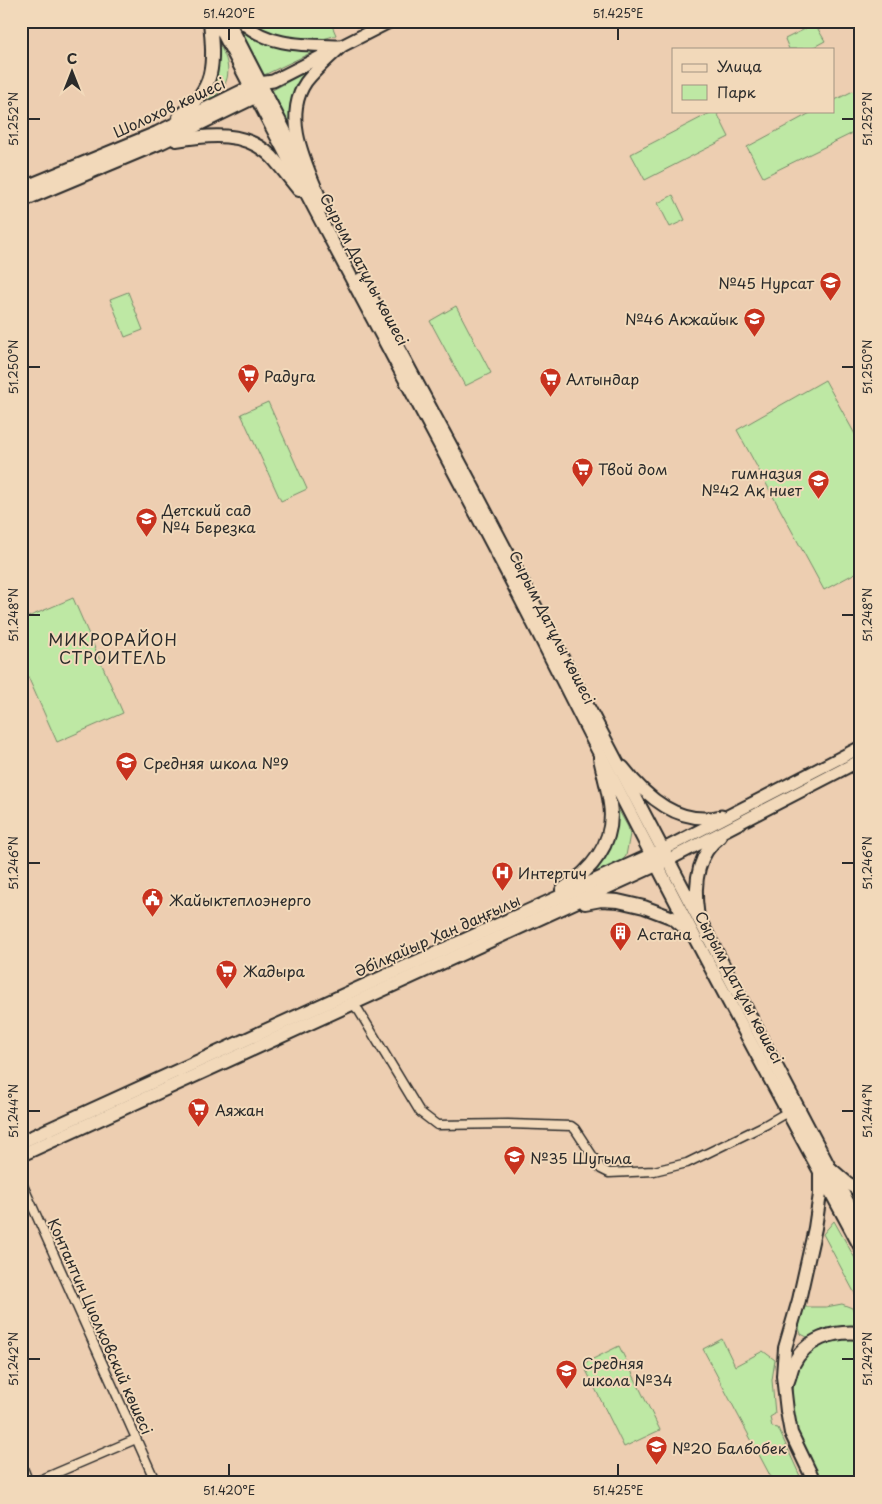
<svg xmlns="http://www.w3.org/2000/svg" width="882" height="1504" font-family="'Playpen Sans',sans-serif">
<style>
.green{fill:#bee8a4;stroke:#748a68}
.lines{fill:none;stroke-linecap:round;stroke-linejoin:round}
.minor-casing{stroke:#2b2b2b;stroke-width:11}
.secondary-casing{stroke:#2b2b2b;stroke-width:15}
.primary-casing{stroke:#2b2b2b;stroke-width:16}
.trunk-casing{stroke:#2b2b2b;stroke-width:16}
.minor{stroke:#f2d9ba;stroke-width:8}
.secondary{stroke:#f2d9ba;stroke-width:11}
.primary{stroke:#f2d9ba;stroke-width:12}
.trunk{stroke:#f2d9ba;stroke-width:12}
.ticks{fill:none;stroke:#2b2b2b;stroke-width:2}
.labels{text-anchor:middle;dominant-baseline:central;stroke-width:4;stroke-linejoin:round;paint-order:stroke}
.street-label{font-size:15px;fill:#2b2b2b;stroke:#f2d9ba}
.poi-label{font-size:15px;fill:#2b2b2b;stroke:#f2d9ba;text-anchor:start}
.neighbourhood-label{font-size:16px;letter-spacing:1px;fill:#2b2b2b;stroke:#f2d9ba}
.neatline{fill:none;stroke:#2b2b2b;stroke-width:2}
.ticks-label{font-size:12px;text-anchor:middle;fill:#2b2b2b}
</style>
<rect width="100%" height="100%" fill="#edceb1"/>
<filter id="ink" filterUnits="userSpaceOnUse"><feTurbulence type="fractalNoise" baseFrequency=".02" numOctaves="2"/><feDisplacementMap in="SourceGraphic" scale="10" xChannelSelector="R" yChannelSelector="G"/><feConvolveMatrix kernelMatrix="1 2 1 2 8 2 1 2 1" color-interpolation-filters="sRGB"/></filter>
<g filter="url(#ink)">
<!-- green -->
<g class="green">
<polygon points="233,21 236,21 243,29 321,48 262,76"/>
<path d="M246,21H300L302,25L309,21H330L336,35C319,41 299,45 281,40C271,37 257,27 246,21Z"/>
<polygon points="815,24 825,41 810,49 789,49 785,39"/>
<path d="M214,34C218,43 225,53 227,63C233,91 207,103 187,113L196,106Z"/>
<polygon points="319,65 310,72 294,138 269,92"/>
<polygon points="853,91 861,104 861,129 763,177 747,147 814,111 833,111 833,101"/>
<polygon points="714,111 716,111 729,137 645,180 631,154"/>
<polygon points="673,195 685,220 670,227 658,203"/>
<polygon points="128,292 143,330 125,337 110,299"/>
<polygon points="456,306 491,373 465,386 430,321"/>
<polygon points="825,380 861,445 861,570 824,590 737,430"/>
<polygon points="268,402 307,489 281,501 241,414"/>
<polygon points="73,598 123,713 57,742 21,661 21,620"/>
<polygon points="612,798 628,827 630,834 626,856 619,864 574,886 594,868"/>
<polygon points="834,1221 861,1269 861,1305 823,1234"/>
<path d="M842,1304L852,1308L859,1321L857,1325L826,1328L807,1337L801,1334C797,1323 797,1317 804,1307H826Z"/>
<path d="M843,1338H861V1483H823C813,1466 802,1449 796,1431C793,1424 793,1415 793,1408C788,1367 804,1348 843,1338Z"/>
<polygon points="722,1339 735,1366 763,1351 775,1360 772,1380 775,1414 770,1417 772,1427 778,1428 800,1476 773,1481 703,1349"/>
<polygon points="619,1346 660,1430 624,1447 583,1364"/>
</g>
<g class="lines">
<defs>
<g id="minor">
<polyline points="351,1002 359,1011 420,1112 437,1125 508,1124 571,1126 575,1129 601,1169 609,1173 654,1171 687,1163 765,1125 791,1110"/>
<polyline points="21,1181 156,1483"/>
<polyline points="21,1388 21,1395"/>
<polyline points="21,1463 29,1483"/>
<polyline points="33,1483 136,1439"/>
</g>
<g id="secondary">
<path d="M241,21C268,47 305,45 340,46"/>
<polyline points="259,83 273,81 391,21"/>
<path d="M324,208C310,171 280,120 306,82C316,69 329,58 342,46"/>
<path d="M623,767C647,798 679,826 721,816"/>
<polyline points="662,850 861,747"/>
<polyline points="668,860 861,760"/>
<path d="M698,914C694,886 696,855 720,837"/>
</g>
<g id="primary">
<path d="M562,890C592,870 616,843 610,804C608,789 603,773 600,758"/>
<polyline points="585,903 601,900 618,901 644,907 673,918 693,935"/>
<polyline points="21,1142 660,851"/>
<polyline points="21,1155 665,861"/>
<polyline points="831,1169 847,1183 861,1191"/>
<path d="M788,1381C790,1376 791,1370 793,1365C805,1339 834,1330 861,1333"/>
<polyline points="815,1483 791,1433 787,1411 783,1376 785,1348 799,1300 815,1228 820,1194 820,1171"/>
</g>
<g id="trunk">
<path d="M217,21C308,199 403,374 496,551C551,656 603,762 658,867C724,995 793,1121 861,1248"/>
<polyline points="228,21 314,188"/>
<path d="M179,117C216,88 214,65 210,21"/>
<path d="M176,140C208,135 246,130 272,157C281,167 290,179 299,190"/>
<polyline points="21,189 157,133 257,84"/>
<polyline points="21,201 162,142 263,93"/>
<polyline points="361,279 469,480 861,1228"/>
</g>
</defs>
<!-- minor casing -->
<use href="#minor" class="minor-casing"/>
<!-- secondary casing -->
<use href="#secondary" class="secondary-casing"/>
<!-- primary casing -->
<use href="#primary" class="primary-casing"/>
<!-- trunk casing -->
<use href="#trunk" class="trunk-casing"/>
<!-- minor -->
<use href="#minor" class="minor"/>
<!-- secondary -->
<use href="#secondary" class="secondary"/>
<!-- primary -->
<use href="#primary" class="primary"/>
<!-- trunk -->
<use href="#trunk" class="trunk"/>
</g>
</g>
<!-- ticks -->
<path class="ticks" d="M229,28V40M618,28V40M28,119H40M842,119H854M28,367H40M842,367H854M28,615H40M842,615H854M28,863H40M842,863H854M28,1111H40M842,1111H854M28,1359H40M842,1359H854M229,1464V1476M618,1464V1476"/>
<!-- icons -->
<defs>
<symbol id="school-pin" viewBox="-11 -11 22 30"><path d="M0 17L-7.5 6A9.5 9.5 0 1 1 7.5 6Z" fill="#c8321e" stroke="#f2d9ba"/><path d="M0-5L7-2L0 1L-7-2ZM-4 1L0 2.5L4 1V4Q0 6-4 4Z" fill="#fff"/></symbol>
<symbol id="supermarket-pin" viewBox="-11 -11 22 30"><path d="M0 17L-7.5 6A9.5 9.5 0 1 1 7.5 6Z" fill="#c8321e" stroke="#f2d9ba"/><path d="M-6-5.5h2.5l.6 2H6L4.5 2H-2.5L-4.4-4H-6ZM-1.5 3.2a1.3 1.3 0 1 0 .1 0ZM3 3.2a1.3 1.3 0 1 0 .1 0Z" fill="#fff"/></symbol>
<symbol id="hospital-pin" viewBox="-11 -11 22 30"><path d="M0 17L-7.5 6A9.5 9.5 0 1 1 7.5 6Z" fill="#c8321e" stroke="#f2d9ba"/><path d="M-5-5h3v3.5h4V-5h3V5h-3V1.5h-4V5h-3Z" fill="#fff"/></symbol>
<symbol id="civic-pin" viewBox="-11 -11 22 30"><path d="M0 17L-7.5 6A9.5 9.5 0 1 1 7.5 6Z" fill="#c8321e" stroke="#f2d9ba"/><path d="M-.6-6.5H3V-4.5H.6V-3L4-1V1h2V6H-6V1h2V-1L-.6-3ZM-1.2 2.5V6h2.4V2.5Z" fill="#fff"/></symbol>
<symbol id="building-pin" viewBox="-11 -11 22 30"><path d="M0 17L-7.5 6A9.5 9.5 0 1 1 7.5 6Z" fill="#c8321e" stroke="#f2d9ba"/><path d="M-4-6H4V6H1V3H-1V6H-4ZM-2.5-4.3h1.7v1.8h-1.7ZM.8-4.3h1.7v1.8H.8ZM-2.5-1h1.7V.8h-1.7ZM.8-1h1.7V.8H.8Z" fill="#fff"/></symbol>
</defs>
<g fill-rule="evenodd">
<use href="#school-pin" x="818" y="270" width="25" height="34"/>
<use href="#school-pin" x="742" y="306" width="25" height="34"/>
<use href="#supermarket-pin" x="236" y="362" width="25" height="34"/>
<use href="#supermarket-pin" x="538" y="366" width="25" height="34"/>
<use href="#supermarket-pin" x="570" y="456" width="25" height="34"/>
<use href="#school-pin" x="806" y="468" width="25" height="34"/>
<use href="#school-pin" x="134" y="506" width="25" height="34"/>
<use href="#school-pin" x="114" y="750" width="25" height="34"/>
<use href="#hospital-pin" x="490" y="860" width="25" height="34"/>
<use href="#civic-pin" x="140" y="886" width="25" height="34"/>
<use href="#building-pin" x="608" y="920" width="25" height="34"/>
<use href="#supermarket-pin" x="214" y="958" width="25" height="34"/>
<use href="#supermarket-pin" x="186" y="1096" width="25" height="34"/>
<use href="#school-pin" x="502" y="1144" width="25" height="34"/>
<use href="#school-pin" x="554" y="1358" width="25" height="34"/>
<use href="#school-pin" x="644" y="1434" width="25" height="34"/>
</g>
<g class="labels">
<!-- street labels -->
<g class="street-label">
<text transform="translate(169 107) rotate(-25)">Шолохов көшесі</text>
<text transform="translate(365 269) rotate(62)">Сырым Датұлы көшесі</text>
<text transform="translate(553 627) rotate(63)">Сырым Датұлы көшесі</text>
<text transform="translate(437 935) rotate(-24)">Әбілқайыр Хан даңғылы</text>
<text transform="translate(740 987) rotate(62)">Сырым Датұлы көшесі</text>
<text transform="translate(101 1326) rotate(66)">Контантин Циолковский көшесі</text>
</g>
<!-- poi labels -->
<g class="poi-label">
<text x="814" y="282" text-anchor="end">№45 Нурсат</text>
<text x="738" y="318" text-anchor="end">№46 Акжайык</text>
<text x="264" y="375">Радуга</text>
<text x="566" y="378">Алтындар</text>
<text x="598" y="468">Твой дом</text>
<text x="802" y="472" text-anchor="end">гимназия<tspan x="802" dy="17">№42 Ақ ниет</tspan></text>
<text x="162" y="509">Детский сад<tspan x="162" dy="17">№4 Березка</tspan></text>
<text x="143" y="762">Средняя школа №9</text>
<text x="518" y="872">Интертич</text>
<text x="169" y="899">Жайыктеплоэнерго</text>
<text x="637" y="933">Астана</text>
<text x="243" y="970">Жадыра</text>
<text x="215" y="1109">Аяжан</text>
<text x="530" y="1157">№35 Шугыла</text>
<text x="582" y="1362">Средняя<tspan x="582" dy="17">школа №34</tspan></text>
<text x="672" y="1447">№20 Балбобек</text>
</g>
<!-- neighbourhood labels -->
<g class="neighbourhood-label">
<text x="113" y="639">МИКРОРАЙОН<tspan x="113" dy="18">СТРОИТЕЛЬ</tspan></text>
</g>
</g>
<!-- margin -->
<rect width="882" height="1504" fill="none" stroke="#f2d9ba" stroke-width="55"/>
<!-- legend -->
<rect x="672" y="48" width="162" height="65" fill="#f2d9ba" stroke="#a29381"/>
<rect x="682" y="64" width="25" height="8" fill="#f2d9ba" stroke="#a29381"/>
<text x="717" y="72" font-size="15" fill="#2b2b2b">Улица</text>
<rect x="682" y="85" width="25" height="15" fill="#bee8a4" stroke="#a29381"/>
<text x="717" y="98" font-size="15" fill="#2b2b2b">Парк</text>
<!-- north arrow -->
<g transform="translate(72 72)" stroke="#f2d9ba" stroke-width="4" paint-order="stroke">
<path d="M0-4L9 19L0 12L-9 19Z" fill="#2b2b2b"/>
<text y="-8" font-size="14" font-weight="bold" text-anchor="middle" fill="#2b2b2b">С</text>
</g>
<rect x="28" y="28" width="826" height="1448" class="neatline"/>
<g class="ticks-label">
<text x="229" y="18">51.420°E</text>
<text x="618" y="18">51.425°E</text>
<text transform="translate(14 119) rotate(-90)" y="4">51.252°N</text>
<text transform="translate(868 119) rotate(-90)" y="4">51.252°N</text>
<text transform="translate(14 367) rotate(-90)" y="4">51.250°N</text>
<text transform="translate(868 367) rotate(-90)" y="4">51.250°N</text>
<text transform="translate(14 615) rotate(-90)" y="4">51.248°N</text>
<text transform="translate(868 615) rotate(-90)" y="4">51.248°N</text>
<text transform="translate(14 863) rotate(-90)" y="4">51.246°N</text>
<text transform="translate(868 863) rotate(-90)" y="4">51.246°N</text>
<text transform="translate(14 1111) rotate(-90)" y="4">51.244°N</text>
<text transform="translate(868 1111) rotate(-90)" y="4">51.244°N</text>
<text transform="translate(14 1359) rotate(-90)" y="4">51.242°N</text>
<text transform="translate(868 1359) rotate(-90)" y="4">51.242°N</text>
<text x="229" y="1495">51.420°E</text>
<text x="618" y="1495">51.425°E</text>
</g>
</svg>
